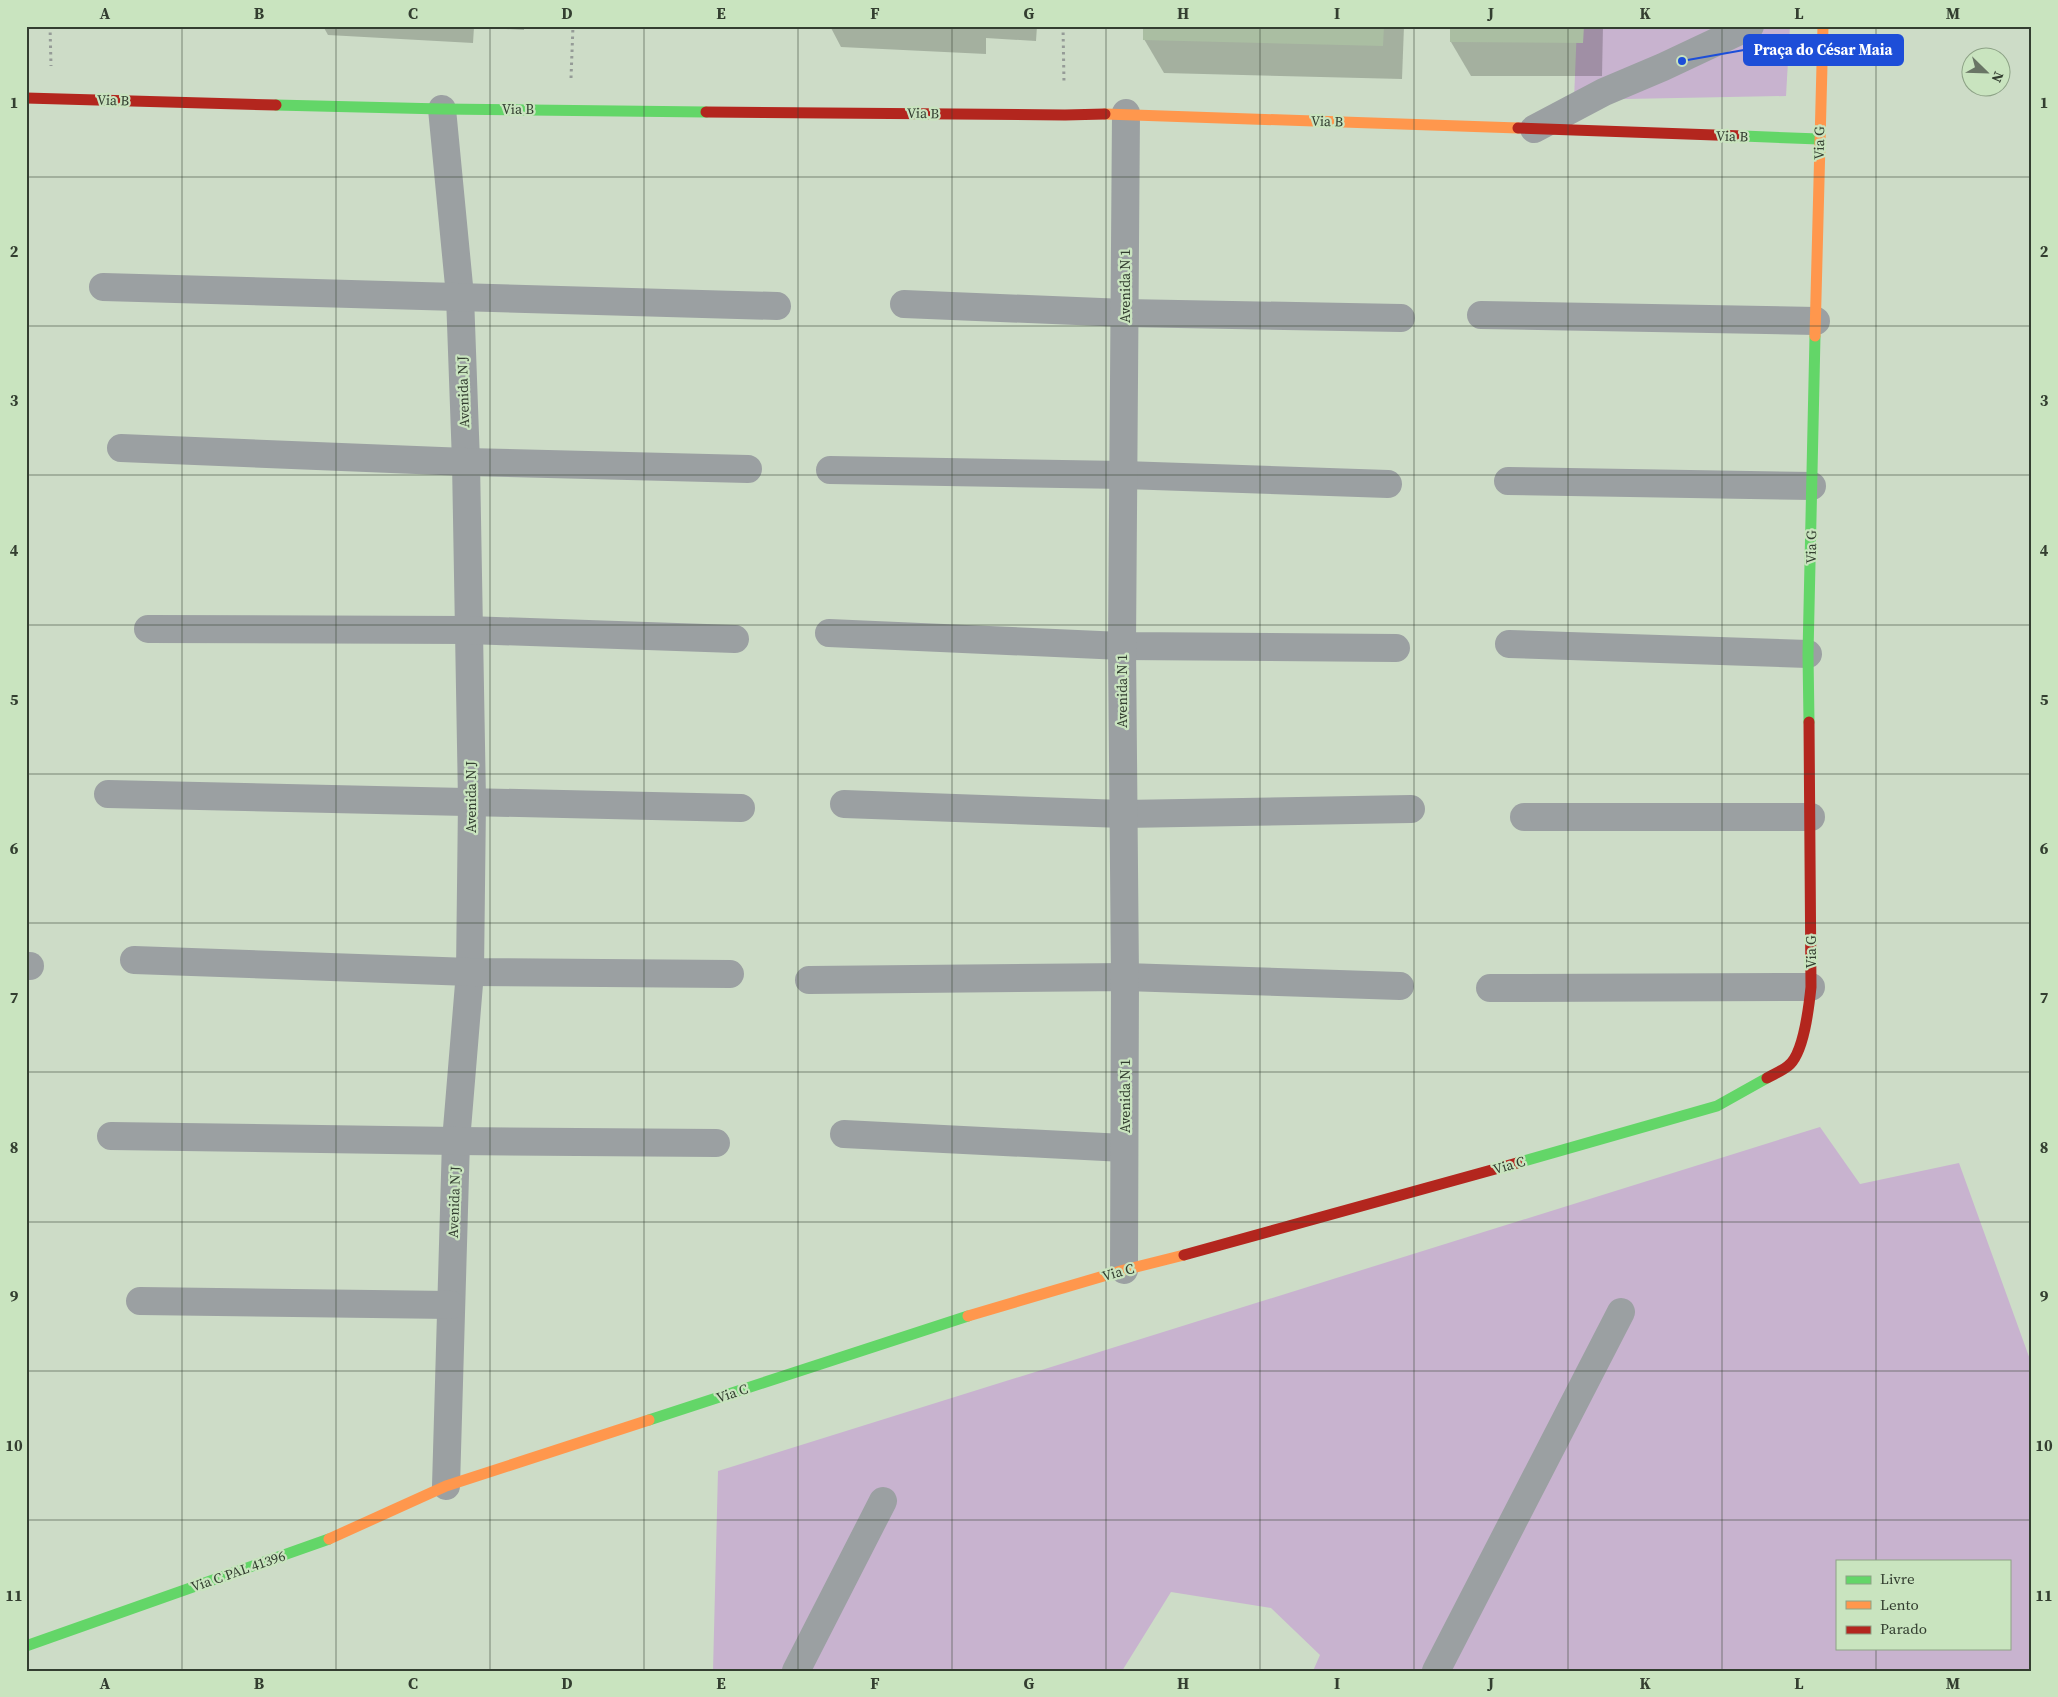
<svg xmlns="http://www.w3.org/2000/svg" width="2058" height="1697" font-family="'Source Serif 4',serif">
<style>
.green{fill:#c8b3cf;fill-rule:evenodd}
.shadow{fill:#0003}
.building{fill:#aabea2}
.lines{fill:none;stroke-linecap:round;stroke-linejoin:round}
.path{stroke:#959b97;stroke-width:3;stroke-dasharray:2.5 4;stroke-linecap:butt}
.street{stroke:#9ba0a2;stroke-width:28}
.fast{stroke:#63d668;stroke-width:11}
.slow{stroke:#ff974d;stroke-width:11}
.jam{stroke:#b3261e;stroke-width:11}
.grid{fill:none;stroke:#333e30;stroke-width:1;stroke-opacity:0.55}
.labels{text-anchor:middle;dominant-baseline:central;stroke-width:4.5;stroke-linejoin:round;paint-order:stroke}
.street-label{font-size:14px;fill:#333e30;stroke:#c9e4bf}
.leader{fill:none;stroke:#1d4ed8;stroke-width:2}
.callout-dot{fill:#1d4ed8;stroke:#c9e4bf;stroke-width:2}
.callout{fill:#1d4ed8;stroke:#1d4ed8;stroke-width:2}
.callout-label{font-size:15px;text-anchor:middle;font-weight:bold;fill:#fff}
.neatline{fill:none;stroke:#333e30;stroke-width:2}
.grid-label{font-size:16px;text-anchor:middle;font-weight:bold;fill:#333e30}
</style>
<rect width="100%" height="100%" fill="#cddcc7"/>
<!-- green -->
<g class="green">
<polygon points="1577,26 1790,26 1786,96 1574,100"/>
<path d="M1820,1127L1860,1184L1959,1163L2032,1365V1671H1313L1320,1655L1271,1608L1171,1592L1122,1671H713L718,1471ZM1837,1561H2009V1648H1837Z"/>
</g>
<!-- shadow -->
<g class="shadow">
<polygon points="323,26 524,26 524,30 474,27 473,43 328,35"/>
<polygon points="830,26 1037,26 1036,41 986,38 986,54 841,47"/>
<polygon points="1144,26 1404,26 1402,79 1164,73 1144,39"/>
<polygon points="1451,26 1603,26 1602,76 1471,76 1451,42"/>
</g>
<!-- building -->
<g class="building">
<polygon points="1143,26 1384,26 1383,46 1143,40"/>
<polygon points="1450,26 1584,26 1583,43 1450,42"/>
</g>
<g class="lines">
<!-- path -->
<g class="path">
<polyline points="50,26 51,66"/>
<polyline points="1063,26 1064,83"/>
<polyline points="571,78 573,26"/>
</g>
<!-- street -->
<g class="street">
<polyline points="442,109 460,296 466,462 472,801 470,972 456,1141 446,1486"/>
<polyline points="1534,129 1604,92 1663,67 1750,26"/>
<polyline points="103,287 777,306"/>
<polyline points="904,304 1125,313 1401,318"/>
<polyline points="1481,315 1816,321"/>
<polyline points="121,448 466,462 748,469"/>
<polyline points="830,470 1124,475 1388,484"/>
<polyline points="1508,481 1812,486"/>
<polyline points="148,629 468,630 735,639"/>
<polyline points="829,633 1122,646 1396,648"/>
<polyline points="1509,644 1808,654"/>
<polyline points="108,794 741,808"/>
<polyline points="844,804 1123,814 1411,809"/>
<polyline points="1524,817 1811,817"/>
<polyline points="134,960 470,972 730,974"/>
<polyline points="26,966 30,966"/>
<polyline points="809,980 1125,977 1400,986"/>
<polyline points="1490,988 1811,987"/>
<polyline points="844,1134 1124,1148"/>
<polyline points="111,1136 456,1141 716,1143"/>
<polyline points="1124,1270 1125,977 1122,646 1126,113"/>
<polyline points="140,1301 451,1305"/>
<polyline points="796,1671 883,1501"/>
<polyline points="1436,1671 1621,1312"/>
</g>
<!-- fast -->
<g class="fast">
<polyline points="276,105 442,109 706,112"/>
<polyline points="1743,136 1819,139"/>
<polyline points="1809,722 1808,654 1815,336"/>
<polyline points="1517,1163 1717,1106 1767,1078"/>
<polyline points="649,1420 968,1316"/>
<polyline points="26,1646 329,1539"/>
</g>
<!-- slow -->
<g class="slow">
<polyline points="1105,114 1518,128"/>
<polyline points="1815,336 1823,26"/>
<polyline points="968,1316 1124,1270 1184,1255"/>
<polyline points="329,1539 446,1486 649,1420"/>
</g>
<!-- jam -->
<g class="jam">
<polyline points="26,98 276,105"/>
<polyline points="706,112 1065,115 1105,114"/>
<polyline points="1518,128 1743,136"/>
<path d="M1767,1078C1774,1074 1782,1071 1788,1066C1804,1054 1809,1006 1811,987L1809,722"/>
<polyline points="1184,1255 1517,1163"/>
</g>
</g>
<!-- grid -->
<path class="grid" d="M182,26V1671M336,26V1671M490,26V1671M644,26V1671M798,26V1671M952,26V1671M1106,26V1671M1260,26V1671M1414,26V1671M1568,26V1671M1722,26V1671M1876,26V1561M26,177H2032M26,326H2032M26,475H2032M26,625H2032M26,774H2032M26,923H2032M26,1072H2032M26,1222H2032M26,1371H2032M26,1520H2032M1876,1648V1671"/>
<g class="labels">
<!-- street labels -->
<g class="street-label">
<text transform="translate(113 100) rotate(2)">Via B</text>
<text x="518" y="109">Via B</text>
<text transform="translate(923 113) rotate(1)">Via B</text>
<text transform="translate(1327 121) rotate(2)">Via B</text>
<text transform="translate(1732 136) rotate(2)">Via B</text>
<text transform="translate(1819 143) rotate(-89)">Via G</text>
<text transform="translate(1125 286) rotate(-90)">Avenida N 1</text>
<text transform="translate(463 392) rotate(-92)">Avenida N J</text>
<text transform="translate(1811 547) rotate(-89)">Via G</text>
<text transform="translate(1122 691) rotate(-90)">Avenida N 1</text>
<text transform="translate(471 797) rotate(-90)">Avenida N J</text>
<text transform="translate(1811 952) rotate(-90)">Via G</text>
<text transform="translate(1125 1096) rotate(-90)">Avenida N 1</text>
<text transform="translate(1509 1165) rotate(-16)">Via C</text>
<text transform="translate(454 1202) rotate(-88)">Avenida N J</text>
<text transform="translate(1118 1272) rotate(-15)">Via C</text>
<text transform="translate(732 1393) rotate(-18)">Via C</text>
<text transform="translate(238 1571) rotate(-19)">Via C PAL 41396</text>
</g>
</g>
<!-- callouts -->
<path class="leader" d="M1682 61L1744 50"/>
<circle class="callout-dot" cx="1682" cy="61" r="5"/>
<rect class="callout" x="1744" y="35" width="159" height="30" rx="5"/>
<g class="callout-label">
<text x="1823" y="55">Praça do César Maia</text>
</g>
<!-- border -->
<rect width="2058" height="1697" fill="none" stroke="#c9e4bf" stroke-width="55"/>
<!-- legend -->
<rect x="1836" y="1560" width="175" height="90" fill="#c9e4bf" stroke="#8da286"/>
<rect x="1846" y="1576" width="25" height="8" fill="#63d668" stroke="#8da286"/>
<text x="1880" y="1584" font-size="15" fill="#333e30">Livre</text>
<rect x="1846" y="1601" width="25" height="8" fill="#ff974d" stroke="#8da286"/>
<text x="1880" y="1610" font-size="15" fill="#333e30">Lento</text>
<rect x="1846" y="1626" width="25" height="8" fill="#b3261e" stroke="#8da286"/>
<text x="1880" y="1634" font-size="15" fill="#333e30">Parado</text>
<!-- north arrow -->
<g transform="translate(1986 72) rotate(113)"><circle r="24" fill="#c9e4bf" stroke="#8da286"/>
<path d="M0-4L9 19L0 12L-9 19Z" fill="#697565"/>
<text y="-8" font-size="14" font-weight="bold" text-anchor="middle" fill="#333e30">N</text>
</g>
<rect x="28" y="28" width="2002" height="1642" class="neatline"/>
<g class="grid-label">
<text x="105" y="19">A</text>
<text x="259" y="19">B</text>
<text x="413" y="19">C</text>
<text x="567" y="19">D</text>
<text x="721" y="19">E</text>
<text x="875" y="19">F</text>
<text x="1029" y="19">G</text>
<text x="1183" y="19">H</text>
<text x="1337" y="19">I</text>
<text x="1491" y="19">J</text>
<text x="1645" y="19">K</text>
<text x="1799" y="19">L</text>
<text x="1953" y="19">M</text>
<text x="14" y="108">1</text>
<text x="2044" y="108">1</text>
<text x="14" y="257">2</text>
<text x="2044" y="257">2</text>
<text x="14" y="406">3</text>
<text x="2044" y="406">3</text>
<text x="14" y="556">4</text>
<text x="2044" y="556">4</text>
<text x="14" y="705">5</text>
<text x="2044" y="705">5</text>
<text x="14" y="854">6</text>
<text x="2044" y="854">6</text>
<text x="14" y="1003">7</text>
<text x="2044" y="1003">7</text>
<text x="14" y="1153">8</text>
<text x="2044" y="1153">8</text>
<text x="14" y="1302">9</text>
<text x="2044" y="1302">9</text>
<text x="14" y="1451">10</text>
<text x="2044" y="1451">10</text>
<text x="14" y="1601">11</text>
<text x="2044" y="1601">11</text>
<text x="105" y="1689">A</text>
<text x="259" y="1689">B</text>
<text x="413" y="1689">C</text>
<text x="567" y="1689">D</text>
<text x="721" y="1689">E</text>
<text x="875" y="1689">F</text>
<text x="1029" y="1689">G</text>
<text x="1183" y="1689">H</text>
<text x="1337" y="1689">I</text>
<text x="1491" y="1689">J</text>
<text x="1645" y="1689">K</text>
<text x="1799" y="1689">L</text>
<text x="1953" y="1689">M</text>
</g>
</svg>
